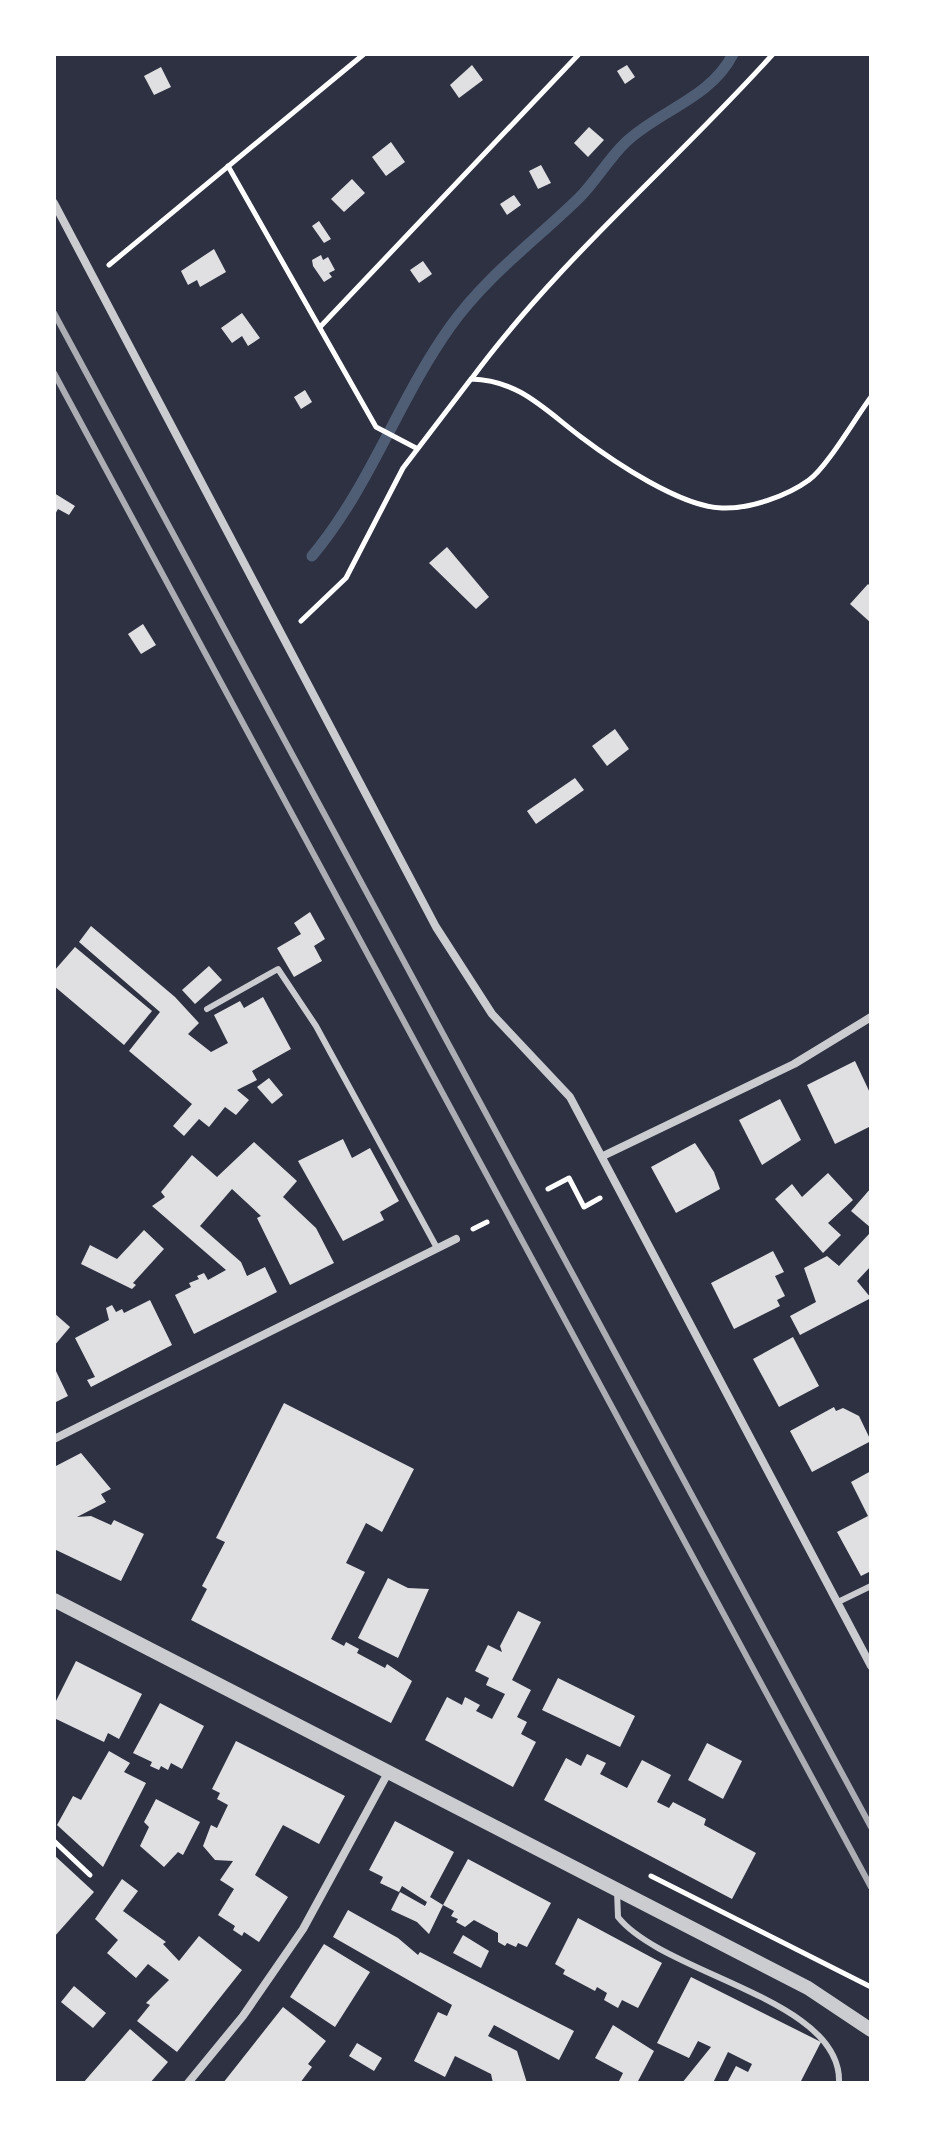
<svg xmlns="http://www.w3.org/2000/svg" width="925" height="2137" font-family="'Sofia Sans Condensed',sans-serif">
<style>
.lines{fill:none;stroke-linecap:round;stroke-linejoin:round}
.stream{stroke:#4f5d75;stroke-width:11}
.building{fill:#e0e0e3}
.path{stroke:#fff;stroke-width:5}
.service{stroke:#caccd0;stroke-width:6}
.minor{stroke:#caccd0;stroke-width:8}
.tertiary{stroke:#caccd0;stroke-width:14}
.rail{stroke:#abadb3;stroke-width:6}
</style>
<rect width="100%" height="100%" fill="#2d3142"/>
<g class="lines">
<!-- stream -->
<path class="stream" d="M312,556C370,487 398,400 450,327C485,277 536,240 579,198C596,181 609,158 626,142C660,110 711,98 733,54"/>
</g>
<!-- building -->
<g class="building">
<polygon points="472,65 483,80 459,98 450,85"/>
<polygon points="627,65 635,77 625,84 617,71"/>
<polygon points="161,67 171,87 154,95 144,76"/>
<polygon points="589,127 604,140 588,157 574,143"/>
<polygon points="391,142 405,162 386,176 372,157"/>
<polygon points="541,165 551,183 538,189 529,171"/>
<polygon points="352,179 365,193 344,212 331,199"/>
<polygon points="514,195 521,205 507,215 500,204"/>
<polygon points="319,221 331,239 324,243 312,226"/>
<polygon points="214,249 226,272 200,287 197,280 188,285 181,271"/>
<polygon points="321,255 323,260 328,257 335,270 329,273 332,277 324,282 313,266 312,260"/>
<polygon points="423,261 432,274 419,283 410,270"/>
<polygon points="242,313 260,338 248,346 242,336 232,343 221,328"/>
<polygon points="305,390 312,402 301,409 294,397"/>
<polygon points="54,493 75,506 69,515 58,509 54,516"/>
<polygon points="447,547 489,597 476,609 429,563"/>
<polygon points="868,584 871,587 871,623 850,604"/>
<polygon points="143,624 156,645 141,654 128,634"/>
<polygon points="615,729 629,749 607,766 592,746"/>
<polygon points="575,778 584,790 536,824 527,811"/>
<polygon points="310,912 325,939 314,946 322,961 294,977 277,948 301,934 294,923"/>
<polygon points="91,926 175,997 199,1023 188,1034 211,1052 228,1043 214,1015 240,1001 244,1008 263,997 291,1049 252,1071 257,1080 237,1090 249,1100 236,1115 225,1107 209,1127 199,1119 184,1136 173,1126 192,1104 129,1051 160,1012 79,942"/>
<polygon points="75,947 152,1011 124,1045 54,986 54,971"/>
<polygon points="209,966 222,980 195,1004 182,990"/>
<polygon points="855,1061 871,1095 871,1126 835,1144 807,1085"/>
<polygon points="269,1078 283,1095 272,1104 257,1087"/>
<polygon points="780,1099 801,1140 762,1165 739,1120"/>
<polygon points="343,1139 352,1158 370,1148 399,1201 380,1212 384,1220 343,1241 298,1161"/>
<polygon points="254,1142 297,1181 283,1197 316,1228 334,1263 290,1285 257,1218 261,1216 232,1189 200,1226 241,1262 247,1276 265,1267 277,1292 194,1334 175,1295 191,1287 189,1283 199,1279 197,1276 204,1273 208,1280 226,1270 152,1206 165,1197 161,1192 192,1155 217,1177"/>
<polygon points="695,1143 714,1172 720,1189 676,1213 651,1167"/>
<polygon points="828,1173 853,1200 828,1223 841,1235 823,1253 775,1199 792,1184 802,1197"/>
<polygon points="871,1188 871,1228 851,1211"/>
<polygon points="144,1230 164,1249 133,1283 136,1285 132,1289 81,1264 90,1245 117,1259"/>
<polygon points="869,1234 871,1266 857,1281 871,1298 800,1335 790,1316 816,1302 804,1268 827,1256 839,1266"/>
<polygon points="773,1251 784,1272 775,1276 785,1296 777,1300 780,1306 734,1329 711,1283"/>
<polygon points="150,1300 172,1345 91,1387 87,1380 95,1377 75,1338 109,1320 106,1308 112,1305 116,1312 122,1309 124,1313"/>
<polygon points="54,1313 70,1327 54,1346"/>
<polygon points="793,1337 819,1386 779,1407 753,1359"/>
<polygon points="54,1367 68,1396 54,1403"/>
<polygon points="284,1403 414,1469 382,1532 366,1523 346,1563 365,1572 331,1639 344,1646 346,1642 359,1649 357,1653 385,1668 387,1664 412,1681 391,1723 191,1620 207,1589 202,1586 225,1542 216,1538"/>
<polygon points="834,1407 836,1411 843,1408 859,1416 871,1441 812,1472 790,1431"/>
<polygon points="81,1453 111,1489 101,1494 106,1502 77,1517 91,1516 111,1525 114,1520 144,1534 121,1581 54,1549 54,1467"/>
<polygon points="871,1471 871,1571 861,1576 837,1532 868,1516 851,1482"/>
<polygon points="388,1578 408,1588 429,1589 398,1658 358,1638"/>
<polygon points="518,1611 541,1622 512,1680 531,1690 517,1717 527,1722 521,1734 536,1742 513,1787 425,1740 447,1697 462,1705 465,1697 480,1705 476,1711 492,1719 505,1694 486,1685 489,1678 475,1671 488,1645 502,1652 500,1646"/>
<polygon points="76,1661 142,1694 119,1739 108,1733 104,1742 54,1718 54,1705"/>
<polygon points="558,1678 635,1716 620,1747 542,1710"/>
<polygon points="160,1703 204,1726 182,1769 171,1763 168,1770 161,1766 159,1770 150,1766 152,1762 133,1753"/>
<polygon points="236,1741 345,1796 319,1844 283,1825 255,1875 288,1897 259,1942 244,1932 242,1936 233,1930 235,1926 218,1915 234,1889 220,1880 233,1861 215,1860 203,1846 211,1825 217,1828 228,1805 217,1799 220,1793 212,1789"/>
<polygon points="707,1743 742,1761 723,1799 688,1780"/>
<polygon points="109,1751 130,1763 124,1772 146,1783 103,1867 57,1825 73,1796 81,1800"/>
<polygon points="587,1754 606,1763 600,1774 627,1788 642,1760 671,1775 657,1802 669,1808 673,1802 706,1819 704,1825 756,1853 732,1899 544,1800 566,1758 581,1766"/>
<polygon points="156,1799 200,1822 183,1855 178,1852 164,1867 140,1846 149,1827 144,1822"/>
<polygon points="395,1821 454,1852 430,1897 443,1905 429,1934 417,1922 391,1910 400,1892 425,1906 427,1902 402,1886 399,1892 380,1883 383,1877 369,1870"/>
<polygon points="54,1855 94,1892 54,1937"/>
<polygon points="468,1859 551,1903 527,1947 518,1943 516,1947 507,1943 505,1946 498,1942 498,1933 474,1920 465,1927 456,1922 458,1919 451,1916 454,1911 443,1905"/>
<polygon points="122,1879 138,1891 123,1911 166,1942 163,1944 179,1961 199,1936 242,1970 177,2052 137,2021 150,2005 146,2003 169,1980 148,1964 136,1978 107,1953 118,1940 95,1919"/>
<polygon points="348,1910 398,1938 418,1955 420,1952 574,2031 559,2060 494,2025 488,2036 517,2051 527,2083 493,2083 491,2074 455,2056 445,2077 414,2061 438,2012 447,2016 452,2005 333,1937"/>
<polygon points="578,1918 662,1963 638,2008 622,2000 618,2008 604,2000 607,1993 597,1987 595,1991 563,1974 565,1970 555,1964"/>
<polygon points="463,1935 489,1951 481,1968 453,1953"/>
<polygon points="324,1944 370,1972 335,2027 290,1997"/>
<polygon points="691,1977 821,2042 800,2083 727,2083 736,2066 748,2072 752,2064 728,2052 713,2083 682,2083 711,2047 698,2041 689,2058 657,2043"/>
<polygon points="74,1986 106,2013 93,2028 61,2002"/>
<polygon points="283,2007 326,2041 308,2064 312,2067 300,2083 223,2083"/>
<polygon points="613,2025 654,2051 637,2083 618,2083 623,2073 595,2058"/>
<polygon points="130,2029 168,2062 150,2083 83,2083"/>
<polygon points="357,2043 382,2058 374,2071 349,2056"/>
</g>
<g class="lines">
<!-- path -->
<g class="path">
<polyline points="228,166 376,427 416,448"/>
<polyline points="109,265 364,54"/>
<polyline points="320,327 579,54"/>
<path d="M472,378C560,259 674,164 773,54"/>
<path d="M301,621L346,578L403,468L471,379C519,380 545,410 581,437C614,462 681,507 722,508C750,509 787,496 809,480C827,467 856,417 871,397"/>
<polyline points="548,1189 569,1178 584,1207 600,1198"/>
<polyline points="473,1229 487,1222"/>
<polyline points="54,1841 90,1875"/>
<polyline points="651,1876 871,1987"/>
</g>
<!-- service -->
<g class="service">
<polyline points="207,1009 278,969 316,1026 437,1248"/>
<polyline points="838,1602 871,1586"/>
<path d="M617,1891L618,1917C664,1975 843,1999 839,2083"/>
</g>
<!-- minor -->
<g class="minor">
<polyline points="54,203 436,927 492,1014 570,1097 871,1666"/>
<polyline points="603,1156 794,1064 871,1017"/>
<polyline points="54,1439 456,1239"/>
<polyline points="188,2083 243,2016 303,1929 389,1771"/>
</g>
<!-- tertiary -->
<polyline class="tertiary" points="54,1600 808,1988 871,2030"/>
<!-- rail -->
<g class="rail">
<polyline points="54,313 871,1827"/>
<polyline points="54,373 871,1887"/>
</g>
</g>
<!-- border -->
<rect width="925" height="2137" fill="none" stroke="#ffffff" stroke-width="112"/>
</svg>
